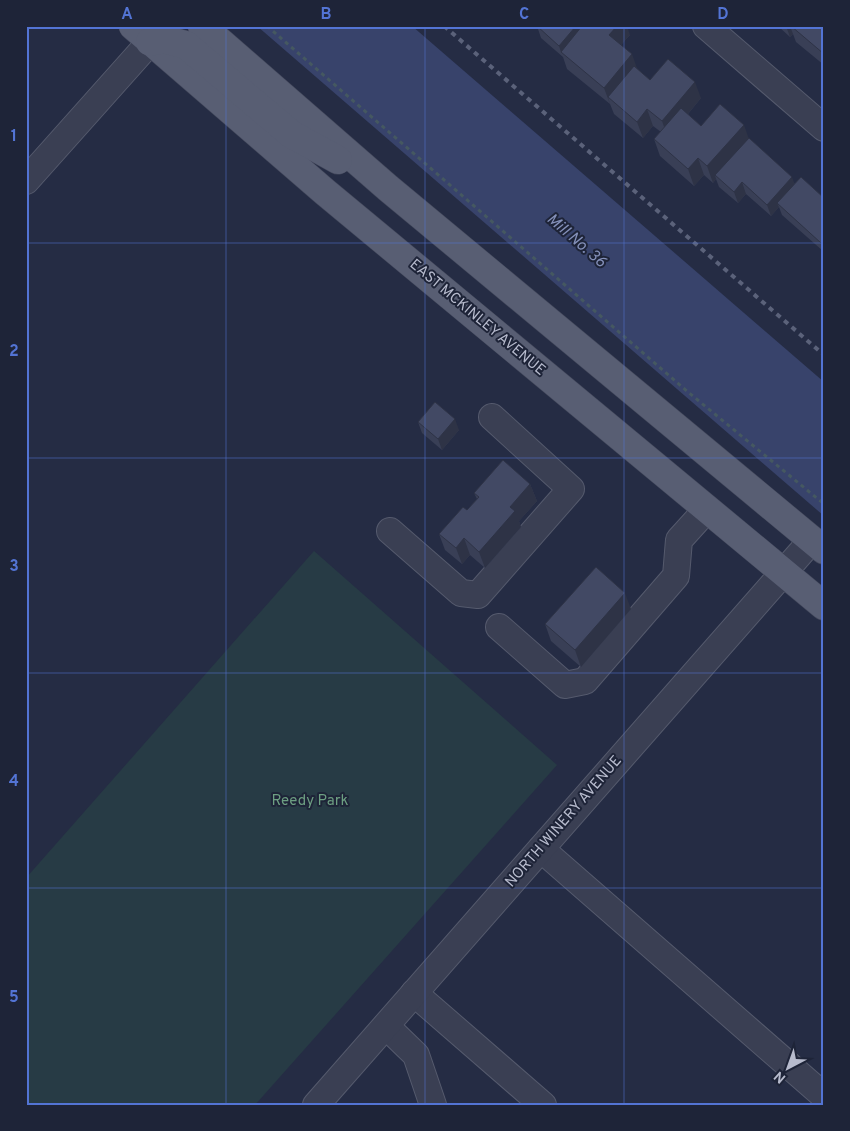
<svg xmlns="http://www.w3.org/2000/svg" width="850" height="1131" font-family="Overpass,sans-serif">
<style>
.green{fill:#273b45}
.water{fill:#38436b}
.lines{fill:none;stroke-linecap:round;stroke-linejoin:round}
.minor-casing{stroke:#555a6d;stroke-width:28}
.major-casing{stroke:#43485c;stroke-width:29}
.path{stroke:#455861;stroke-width:3;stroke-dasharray:4 4;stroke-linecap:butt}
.minor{stroke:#3a3f53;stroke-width:26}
.major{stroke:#585e73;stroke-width:28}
.rail{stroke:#5b627a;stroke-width:4;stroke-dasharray:5 5;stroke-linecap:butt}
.wall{fill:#393f56}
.shaded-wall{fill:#2e3346}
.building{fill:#424964;stroke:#2e3346}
.grid{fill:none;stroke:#5374d4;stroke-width:1;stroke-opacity:0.55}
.labels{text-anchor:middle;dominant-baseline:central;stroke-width:4;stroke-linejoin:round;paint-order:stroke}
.street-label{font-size:15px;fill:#b7bbcd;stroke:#1e2438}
.park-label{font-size:15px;fill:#6d9f82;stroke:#1e2438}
.water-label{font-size:16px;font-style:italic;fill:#8490b9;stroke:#1e2438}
.neatline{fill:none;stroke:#5374d4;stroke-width:2}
.grid-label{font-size:16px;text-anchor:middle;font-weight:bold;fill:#5374d4}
</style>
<rect width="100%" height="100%" fill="#252c44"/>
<!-- green -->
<polygon class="green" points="314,551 557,765 255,1105 26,1105 26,878"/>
<!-- water -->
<polygon class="water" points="257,26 412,26 824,382 824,516"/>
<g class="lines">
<defs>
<g id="minor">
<polyline points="706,26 824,128"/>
<polyline points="26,181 150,42"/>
<polyline points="390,531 461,593 478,595 571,489 492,417"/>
<polyline points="499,627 565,685 585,681 676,576 679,540 707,509"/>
<polyline points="541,849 824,1096"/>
<polyline points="414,993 543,1105"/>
<polyline points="386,1026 416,1055 433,1105"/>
<polyline points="316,1105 812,540"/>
</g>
<g id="major">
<polyline points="133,26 325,192 824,606"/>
<polyline points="202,26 388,188 824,550"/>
<polyline points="150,42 163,39 186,45 291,134 338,160"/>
</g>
</defs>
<!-- minor casing -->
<use href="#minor" class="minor-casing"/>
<!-- major casing -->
<use href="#major" class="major-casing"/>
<!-- path -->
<polyline class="path" points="267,26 688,392 824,504"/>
<!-- minor -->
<use href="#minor" class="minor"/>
<!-- major -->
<use href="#major" class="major"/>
<!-- rail -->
<polyline class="rail" points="444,26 824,355"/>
</g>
<!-- wall -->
<g class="wall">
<polygon points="537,26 630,35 621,45 638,70 650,80 701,98 688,114 701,126 749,138 795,184 824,198 824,257 822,252 823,251 782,215 779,207 771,216 746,194 738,203 719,187 716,179 713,183 704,175 694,186 660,156 654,139 661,132 653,126 643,138 614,114 610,104 567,69 563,57 541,38"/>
<polygon points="778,26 824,26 824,65 796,42 793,34 790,37"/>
<polygon points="418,422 459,430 442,450 422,433"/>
<polygon points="530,484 537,501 519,521 521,527 485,568 470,555 462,564 445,550 439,534 467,510 477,499 474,493"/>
<polygon points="631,609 581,667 551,641 545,624"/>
</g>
<!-- shaded-wall -->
<g class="shaded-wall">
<polygon points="576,26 591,26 561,52 559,46"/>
<polygon points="617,26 627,26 630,35 615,51 609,35"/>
<polygon points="786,26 790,26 793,34 790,37"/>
<polygon points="632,54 638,71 608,97 610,104 604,88"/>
<polygon points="695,82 701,98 668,138 662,121"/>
<polygon points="647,109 653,126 643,138 637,122"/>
<polygon points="744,125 750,142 715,175 716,179 713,183 707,166"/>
<polygon points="698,158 704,175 694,186 688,169"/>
<polygon points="792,177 796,188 777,203 779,207 771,216 767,205"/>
<polygon points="742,182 746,194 738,203 734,192"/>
<polygon points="824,240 824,249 821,243"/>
<polygon points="455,419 459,430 442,450 438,439"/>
<polygon points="530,484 537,501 519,521 521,527 485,568 479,552 510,507"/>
<polygon points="464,538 470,555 462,564 456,548"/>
<polygon points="625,593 631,609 581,667 575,650"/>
</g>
<!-- building -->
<g class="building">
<polygon points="537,26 576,26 559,46"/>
<polygon points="582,26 617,26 609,35 632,54 604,88 561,52"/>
<polygon points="791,26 824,26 824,54"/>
<polygon points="668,59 695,82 662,121 647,109 637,122 608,97 634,66 650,80"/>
<polygon points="720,104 744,125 707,166 698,158 688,169 654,139 681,108 701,126"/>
<polygon points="749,138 792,177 767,205 742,182 734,192 715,175"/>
<polygon points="801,177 824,198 824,240 821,243 777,203"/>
<polygon points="435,402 455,419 438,439 418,422"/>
<polygon points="503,460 530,484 510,507 515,511 479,552 464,538 456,548 439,534 463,507 467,510 479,497 474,493"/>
<polygon points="596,567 625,593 575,650 545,624"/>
</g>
<!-- grid -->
<path class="grid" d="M226,26V1105M425,26V1105M624,26V1105M26,243H824M26,458H824M26,673H824M26,888H824"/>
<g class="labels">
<!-- street labels -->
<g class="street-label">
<text transform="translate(477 318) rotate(40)">EAST MCKINLEY AVENUE</text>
<text transform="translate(564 822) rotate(-49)">NORTH WINERY AVENUE</text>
</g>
<!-- park labels -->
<g class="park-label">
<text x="310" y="801">Reedy Park</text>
</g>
<!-- water labels -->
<g class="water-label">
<text transform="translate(576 241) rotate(41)">Mill No. 36</text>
</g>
</g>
<!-- border -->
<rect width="850" height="1131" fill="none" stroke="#1e2438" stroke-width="55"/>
<!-- north arrow -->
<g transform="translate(788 1068) rotate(221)" stroke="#1e2438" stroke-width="4" paint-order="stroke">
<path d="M0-4L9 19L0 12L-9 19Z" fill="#b7bbcd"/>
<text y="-8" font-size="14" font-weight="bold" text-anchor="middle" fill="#b7bbcd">N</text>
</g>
<rect x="28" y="28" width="794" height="1076" class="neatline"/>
<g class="grid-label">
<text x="127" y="19">A</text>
<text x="326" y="19">B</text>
<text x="524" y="19">C</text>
<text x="723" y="19">D</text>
<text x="14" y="141">1</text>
<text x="14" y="356">2</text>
<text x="14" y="571">3</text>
<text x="14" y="786">4</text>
<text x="14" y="1002">5</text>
</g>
</svg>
